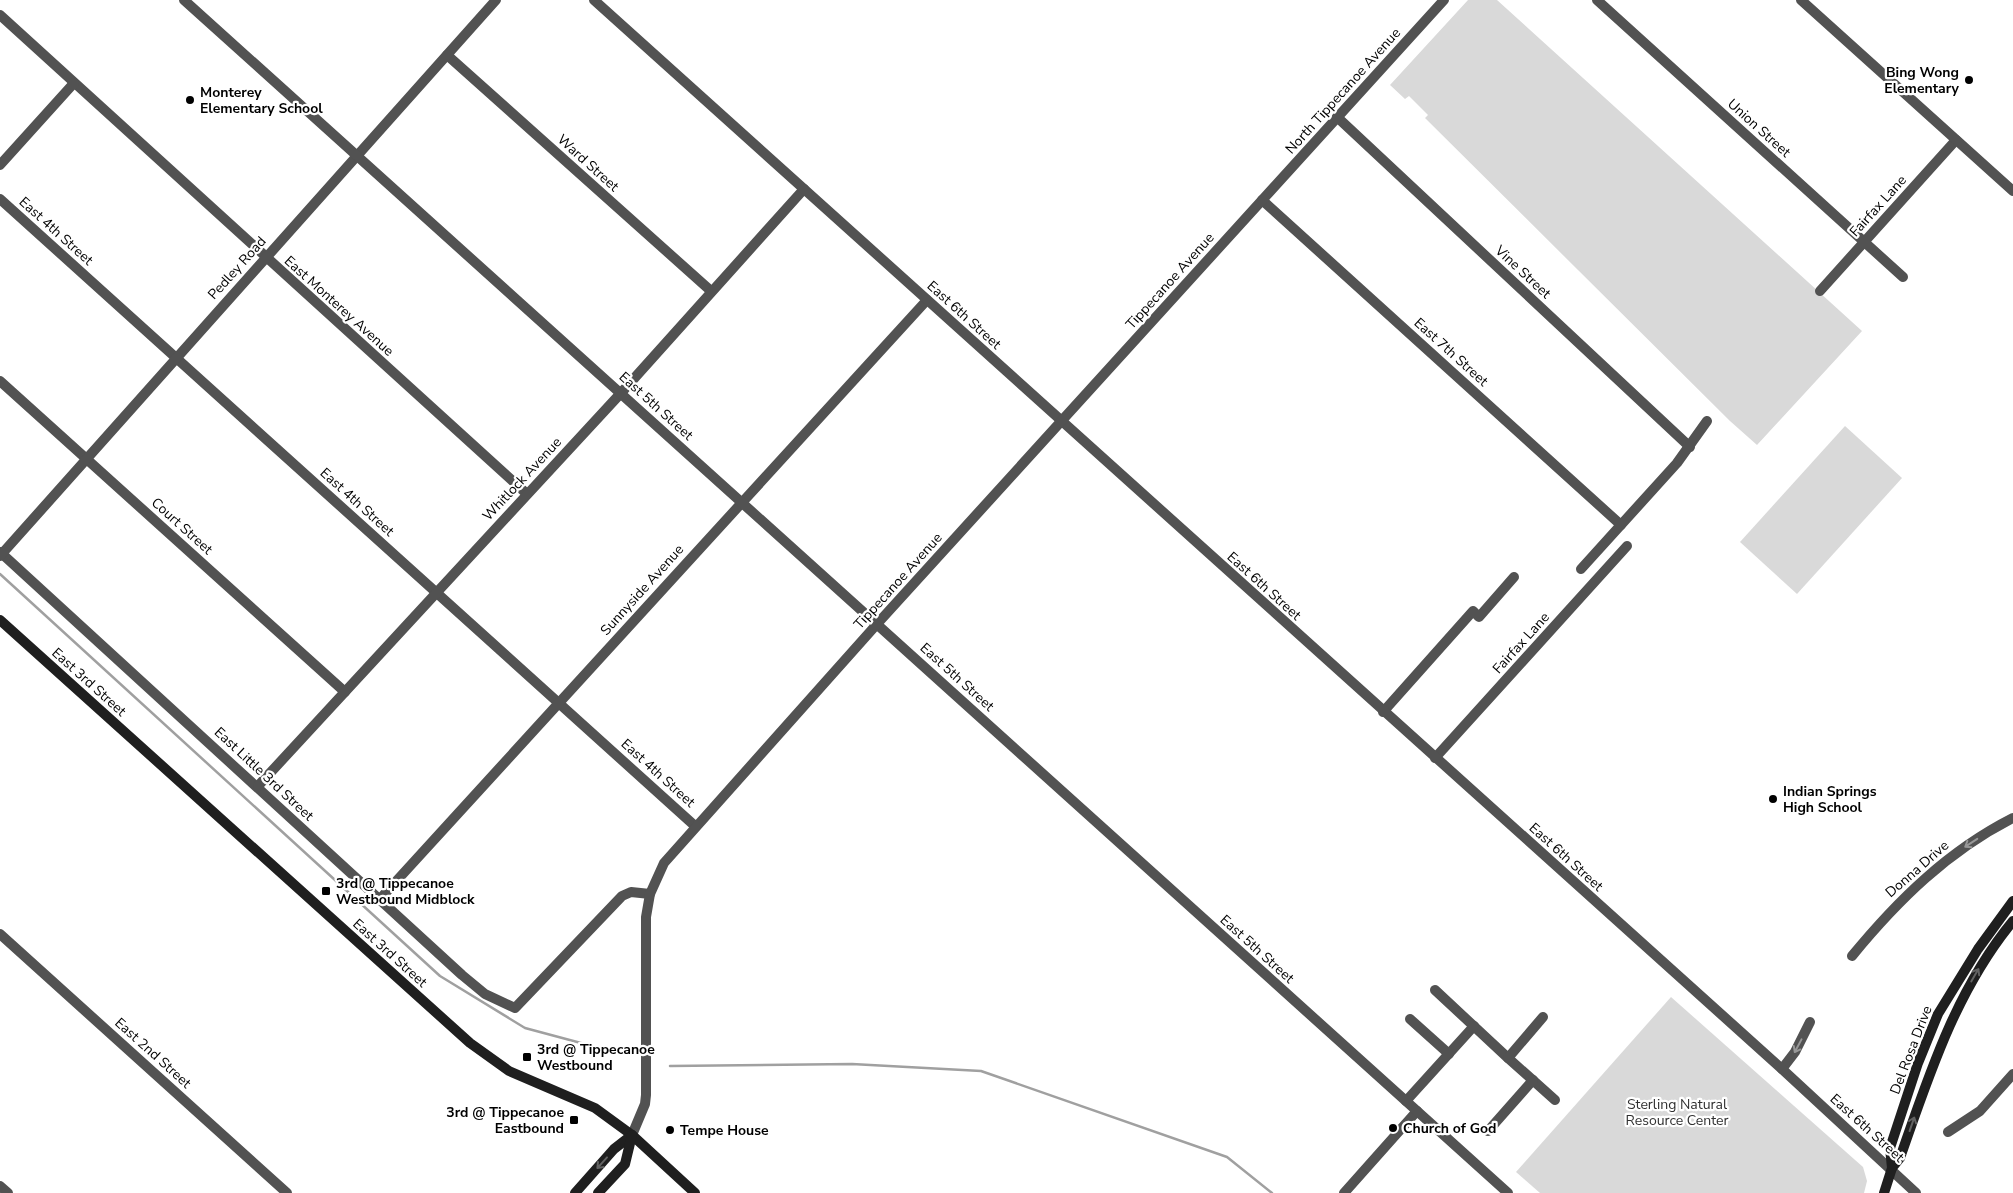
<svg xmlns="http://www.w3.org/2000/svg" width="2013" height="1193" font-family="'Nunito Sans',sans-serif">
<style>
.green{fill:#d9d9d9}
.lines{fill:none;stroke-linecap:round;stroke-linejoin:round}
.stream{stroke:#a0a0a0;stroke-width:2.5}
.minor{stroke:#525252;stroke-width:10}
.tertiary{stroke:#525252;stroke-width:10}
.secondary{stroke:#1f1f1f;stroke-width:10}
.oneway{stroke:#979797}
.oneway2{stroke:#626262}
.poi-dot{fill:#000;stroke:#fff;stroke-width:2}
.labels{text-anchor:middle;dominant-baseline:central;stroke-width:4.5;stroke-linejoin:round;paint-order:stroke}
.poi-label{font-size:14px;font-weight:bold;fill:#000;stroke:#fff;text-anchor:start}
.street-label{font-size:14px;fill:#000;stroke:#fff}
.park-label{font-size:14px;fill:#303030;stroke:#fff}
</style>
<rect width="100%" height="100%" fill="#fff"/>
<!-- green -->
<g class="green">
<polygon points="1468,0 1497,0 1862,331 1757,445 1730,421 1425,118 1428,115 1409,96 1405,99 1390,85"/>
<polygon points="1845,426 1902,478 1797,594 1740,542"/>
<polygon points="1671,997 1863,1167 1867,1181 1864,1193 1540,1193 1516,1172"/>
</g>
<g class="lines">
<!-- stream -->
<g class="stream">
<polyline points="0,574 440,976 525,1028 622,1054"/>
<polyline points="670,1066 852,1064 981,1071 1227,1157 1272,1193"/>
</g>
<!-- minor -->
<g class="minor">
<polyline points="1597,0 1903,277"/>
<polyline points="0,15 527,494"/>
<polyline points="447,55 711,291"/>
<polyline points="1337,117 1690,447"/>
<polyline points="0,165 74,83"/>
<polyline points="0,199 695,826"/>
<polyline points="1262,200 1621,525"/>
<polyline points="1820,291 1956,140"/>
<polyline points="0,381 345,692"/>
<polyline points="0,552 462,975 485,994 515,1008 622,896 631,892 650,894"/>
<polyline points="0,556 496,0"/>
<polyline points="1581,569 1677,463 1707,421"/>
<polyline points="1383,712 1473,611 1479,617 1514,577"/>
<polyline points="1435,758 1627,546"/>
<polyline points="258,786 621,393 804,189"/>
<polyline points="379,900 927,300"/>
<polyline points="0,934 287,1193"/>
<path d="M1852,956C1898,900 1948,851 2013,818"/>
<polyline points="1435,990 1508,1058"/>
<polyline points="1543,1017 1508,1058 1555,1100"/>
<polyline points="1410,1019 1449,1054"/>
<polyline points="1782,1069 1795,1052 1810,1022"/>
<polyline points="1406,1101 1474,1026"/>
<polyline points="1488,1131 1533,1080"/>
<polyline points="1948,1132 1980,1111 2013,1074"/>
<polyline points="1344,1193 1417,1111"/>
</g>
<!-- tertiary -->
<g class="tertiary">
<polyline points="184,0 1508,1193"/>
<polyline points="594,0 1782,1069 1916,1193"/>
<polyline points="1801,0 2013,191"/>
<polyline points="632,1135 645,1104 646,1095 646,917 650,894 664,863 877,624 1444,0"/>
<polyline points="0,1186 8,1193"/>
</g>
<!-- secondary -->
<g class="secondary">
<polyline points="0,620 470,1043 509,1071 595,1108 632,1135 695,1193"/>
<path d="M1892,1168L1900,1158C1929,1075 1956,990 2013,921"/>
<polyline points="575,1193 614,1149 632,1135"/>
<polyline points="598,1193 625,1164 632,1135"/>
<polyline points="1884,1193 1892,1168 1890,1148 1918,1063 1938,1014 1978,949 2013,901"/>
</g>
</g>
<!-- one-way arrows -->
<defs><path id="oneway-shaft" d="M-6 0H5M1.5-3L5.5 0L1.5 3" fill="none" stroke-width="1.6" stroke-linecap="round" stroke-linejoin="round" transform="scale(1.25)"/></defs>
<g class="oneway">
<use href="#oneway-shaft" transform="translate(1971 843) rotate(147)"/>
<use href="#oneway-shaft" transform="translate(1798 1046) rotate(118)"/>
</g>
<g class="oneway2">
<use href="#oneway-shaft" transform="translate(1975 975) rotate(-60)"/>
<use href="#oneway-shaft" transform="translate(1912 1124) rotate(-71)"/>
<use href="#oneway-shaft" transform="translate(602 1163) rotate(132)"/>
</g>
<!-- markers -->
<g class="poi-dot">
<circle cx="1969" cy="80" r="5"/>
<circle cx="190" cy="100" r="5"/>
<circle cx="1773" cy="799" r="5"/>
<rect x="321" y="886" width="10" height="10" rx="2.5"/>
<rect x="522" y="1052" width="10" height="10" rx="2.5"/>
<rect x="569" y="1115" width="10" height="10" rx="2.5"/>
<circle cx="1393" cy="1128" r="5"/>
<circle cx="670" cy="1130" r="5"/>
</g>
<g class="labels">
<!-- poi labels -->
<g class="poi-label">
<text x="1959" y="72" text-anchor="end">Bing Wong<tspan x="1959" dy="16">Elementary</tspan></text>
<text x="200" y="92">Monterey<tspan x="200" dy="16">Elementary School</tspan></text>
<text x="1783" y="791">Indian Springs<tspan x="1783" dy="16">High School</tspan></text>
<text x="336" y="883">3rd @ Tippecanoe<tspan x="336" dy="16">Westbound Midblock</tspan></text>
<text x="537" y="1049">3rd @ Tippecanoe<tspan x="537" dy="16">Westbound</tspan></text>
<text x="564" y="1112" text-anchor="end">3rd @ Tippecanoe<tspan x="564" dy="16">Eastbound</tspan></text>
<text x="1403" y="1128">Church of God</text>
<text x="680" y="1130">Tempe House</text>
</g>
<!-- street labels -->
<g class="street-label">
<text transform="translate(1343 91) rotate(-48)">North Tippecanoe Avenue</text>
<text transform="translate(1759 128) rotate(42)">Union Street</text>
<text transform="translate(588 163) rotate(42)">Ward Street</text>
<text transform="translate(1878 206) rotate(-48)">Fairfax Lane</text>
<text transform="translate(56 231) rotate(42)">East 4th Street</text>
<text transform="translate(237 268) rotate(-48)">Pedley Road</text>
<text transform="translate(1523 272) rotate(43)">Vine Street</text>
<text transform="translate(1170 281) rotate(-48)">Tippecanoe Avenue</text>
<text transform="translate(339 306) rotate(42)">East Monterey Avenue</text>
<text transform="translate(964 315) rotate(42)">East 6th Street</text>
<text transform="translate(1451 352) rotate(42)">East 7th Street</text>
<text transform="translate(656 406) rotate(42)">East 5th Street</text>
<text transform="translate(522 479) rotate(-47)">Whitlock Avenue</text>
<text transform="translate(357 502) rotate(42)">East 4th Street</text>
<text transform="translate(182 526) rotate(42)">Court Street</text>
<text transform="translate(898 581) rotate(-48)">Tippecanoe Avenue</text>
<text transform="translate(1264 586) rotate(42)">East 6th Street</text>
<text transform="translate(642 590) rotate(-48)">Sunnyside Avenue</text>
<text transform="translate(1521 643) rotate(-48)">Fairfax Lane</text>
<text transform="translate(957 677) rotate(42)">East 5th Street</text>
<text transform="translate(89 682) rotate(42)">East 3rd Street</text>
<text transform="translate(658 773) rotate(42)">East 4th Street</text>
<text transform="translate(264 774) rotate(43)">East Little 3rd Street</text>
<text transform="translate(1566 857) rotate(42)">East 6th Street</text>
<text transform="translate(1917 869) rotate(-41)">Donna Drive</text>
<text transform="translate(1257 949) rotate(42)">East 5th Street</text>
<text transform="translate(390 953) rotate(42)">East 3rd Street</text>
<text transform="translate(1911 1050) rotate(-69)">Del Rosa Drive</text>
<text transform="translate(153 1053) rotate(42)">East 2nd Street</text>
<text transform="translate(1867 1128) rotate(42)">East 6th Street</text>
</g>
<!-- park labels -->
<g class="park-label">
<text x="1677" y="1104">Sterling Natural<tspan x="1677" dy="16">Resource Center</tspan></text>
</g>
</g>
</svg>
